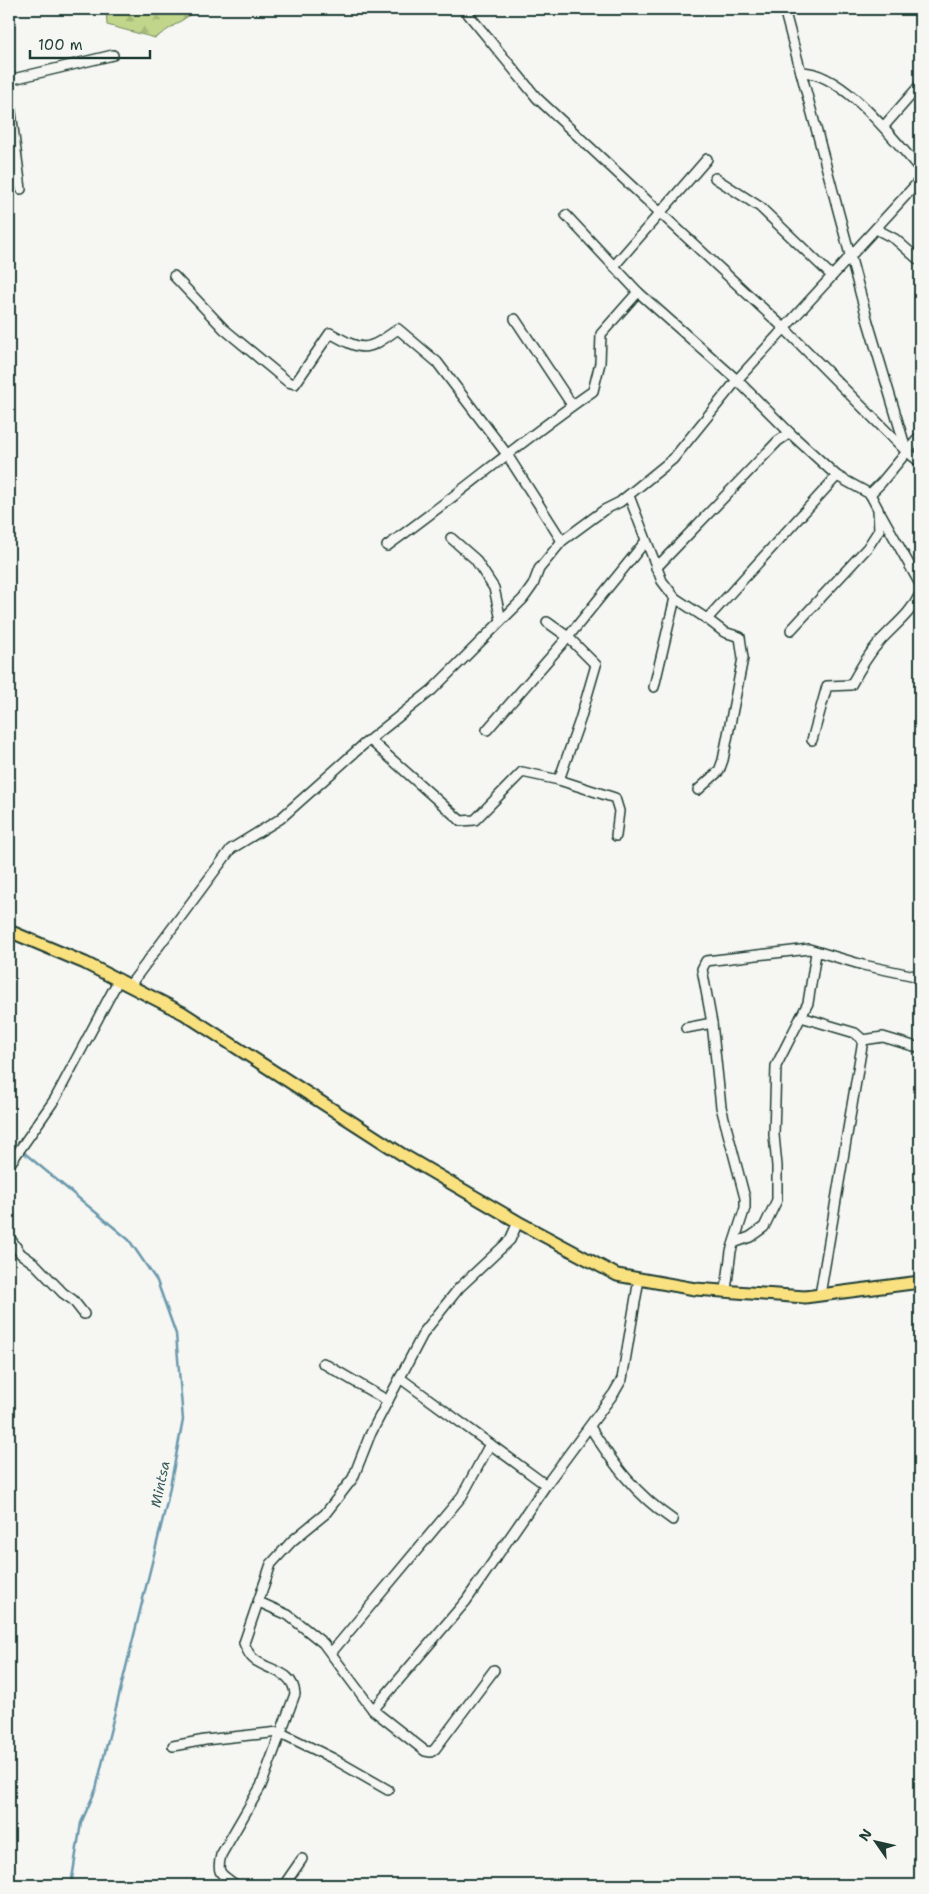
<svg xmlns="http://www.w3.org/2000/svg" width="929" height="1894" font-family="'Shantell Sans',sans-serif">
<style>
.forest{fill:url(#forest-firs);stroke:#708a60}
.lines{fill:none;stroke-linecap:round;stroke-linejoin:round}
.stream{stroke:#6b99ad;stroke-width:2.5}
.minor-casing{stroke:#1f3d34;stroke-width:12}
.major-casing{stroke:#1f3d34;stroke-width:15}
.minor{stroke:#f6f6f2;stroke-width:9}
.major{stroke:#fae180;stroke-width:11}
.labels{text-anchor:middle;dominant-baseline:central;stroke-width:4.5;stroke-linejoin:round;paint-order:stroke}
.water-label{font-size:14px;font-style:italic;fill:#385c5c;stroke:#f6f6f2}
</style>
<defs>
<pattern id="forest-firs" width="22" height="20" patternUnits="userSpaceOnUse" patternTransform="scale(1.25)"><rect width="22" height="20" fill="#c1d68b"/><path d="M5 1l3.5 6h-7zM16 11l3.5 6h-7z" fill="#a5b979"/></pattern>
</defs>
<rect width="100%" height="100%" fill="#f6f6f2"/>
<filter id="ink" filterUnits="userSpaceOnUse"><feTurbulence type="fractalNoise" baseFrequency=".02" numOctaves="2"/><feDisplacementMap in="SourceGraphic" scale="10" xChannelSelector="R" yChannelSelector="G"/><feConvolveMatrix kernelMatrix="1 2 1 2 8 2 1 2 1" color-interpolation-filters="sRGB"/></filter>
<g filter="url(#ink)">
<!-- forest -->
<polygon class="forest" points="106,9 199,9 155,38 107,25"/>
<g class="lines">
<!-- stream -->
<g class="stream">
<polyline points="9,1151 17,1149"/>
<polyline points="22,1151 129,1240 157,1281 176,1334 183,1420 167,1502 104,1756 96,1789 81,1823 71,1885"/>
</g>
<defs>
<g id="minor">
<polyline points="464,9 537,98 785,329 906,451 920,462"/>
<polyline points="784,9 868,322 906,449"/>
<path d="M801,72C843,72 893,139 920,169"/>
<polyline points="9,80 113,55"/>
<polyline points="9,97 21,189"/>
<polyline points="884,126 920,85"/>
<polyline points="715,178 760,207 832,276"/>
<polyline points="566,215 638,292 737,380 790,433 837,476 870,494 881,483 920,436"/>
<polyline points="876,229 895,239 920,261"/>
<polyline points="614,266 707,159"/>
<path d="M174,276L224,329L288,382L295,384L330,333C364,352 366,352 398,329L437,362L506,453L562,541"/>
<polyline points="515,319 572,405"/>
<polyline points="629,496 662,581 675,598 707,619 837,476"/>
<polyline points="881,514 920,584"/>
<polyline points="451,538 475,559 494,588 501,620"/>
<path d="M387,546C457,496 522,440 593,391L600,363L601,334L638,292"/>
<polyline points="656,568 778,441 790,433"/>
<polyline points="547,622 568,637 596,665 580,720 559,780"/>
<polyline points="791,630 868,547 879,530 878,509 870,494"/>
<polyline points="654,687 675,598"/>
<polyline points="487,730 568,637 645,542"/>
<polyline points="370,740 461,821 475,820 522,772 559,780 615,798 619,811 616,836"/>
<path d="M812,740L827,686L851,685C860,669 869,653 882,639C896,624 911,613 920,594"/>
<polyline points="698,790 719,771 723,760 743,658 740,637 724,632 707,619"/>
<polyline points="130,985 231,849 280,819 363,745 432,690 523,599 533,585 539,569 562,541 604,510 620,502 673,459 737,380 920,180"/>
<polyline points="801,1017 855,1033 863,1040 820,1295"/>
<polyline points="712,1023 702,969 706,961 809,949 863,965 920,977"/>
<polyline points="686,1028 712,1023 721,1107 745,1198 745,1208 731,1251 726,1290"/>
<polyline points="863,1040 883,1037 920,1048"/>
<polyline points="9,1165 55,1099 119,979"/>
<polyline points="9,1237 21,1254 35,1264 63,1293 73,1300 84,1314"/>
<polyline points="736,1242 750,1237 764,1227 777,1200 777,1166 774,1135 776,1066 808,1003 816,953"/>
<polyline points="323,1363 388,1401"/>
<polyline points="400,1378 546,1485"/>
<path d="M590,1427C614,1465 635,1494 673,1520"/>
<polyline points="259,1602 288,1615 323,1643 373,1710 425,1751 431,1752 435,1749 494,1670"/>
<polyline points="331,1653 462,1496 490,1444"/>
<polyline points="373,1710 466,1601 546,1485 614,1393 622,1379 639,1279"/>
<polyline points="173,1746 205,1740 279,1732 332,1758 388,1790"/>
<path d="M236,1885C221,1874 216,1874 221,1855L261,1786L295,1694C293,1672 274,1672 258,1662C250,1658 247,1650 244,1643L271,1564L292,1541L325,1514L353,1478L370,1435L424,1332L459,1288L510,1240L518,1222"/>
<polyline points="284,1885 302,1859"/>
</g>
<polyline id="major" points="9,931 85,963 183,1013 403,1155 518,1222 617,1275 695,1289 805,1297 920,1282"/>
</defs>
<!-- minor casing -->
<use href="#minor" class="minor-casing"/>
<!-- major casing -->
<use href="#major" class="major-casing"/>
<!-- minor -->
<use href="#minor" class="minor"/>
<!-- major -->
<use href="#major" class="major"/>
</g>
</g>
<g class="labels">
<!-- water labels -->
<g class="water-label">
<text transform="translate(160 1484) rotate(-78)">Mintsa</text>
</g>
</g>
<!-- margin -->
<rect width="929" height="1894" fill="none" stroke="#f6f6f2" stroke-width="30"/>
<rect x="15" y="15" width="899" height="1864" fill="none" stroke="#1f3d34" stroke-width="2" filter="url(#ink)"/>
<!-- north arrow -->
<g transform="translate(876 1842) rotate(304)" stroke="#f6f6f2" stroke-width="4" paint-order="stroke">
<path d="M0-4L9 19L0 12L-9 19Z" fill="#1f3d34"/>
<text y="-8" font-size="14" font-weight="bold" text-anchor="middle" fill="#1f3d34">N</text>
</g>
<!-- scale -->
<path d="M30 50v8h120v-8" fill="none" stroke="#1f3d34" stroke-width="2.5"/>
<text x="38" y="50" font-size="15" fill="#1f3d34" stroke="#f6f6f2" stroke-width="4" paint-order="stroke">100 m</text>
</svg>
